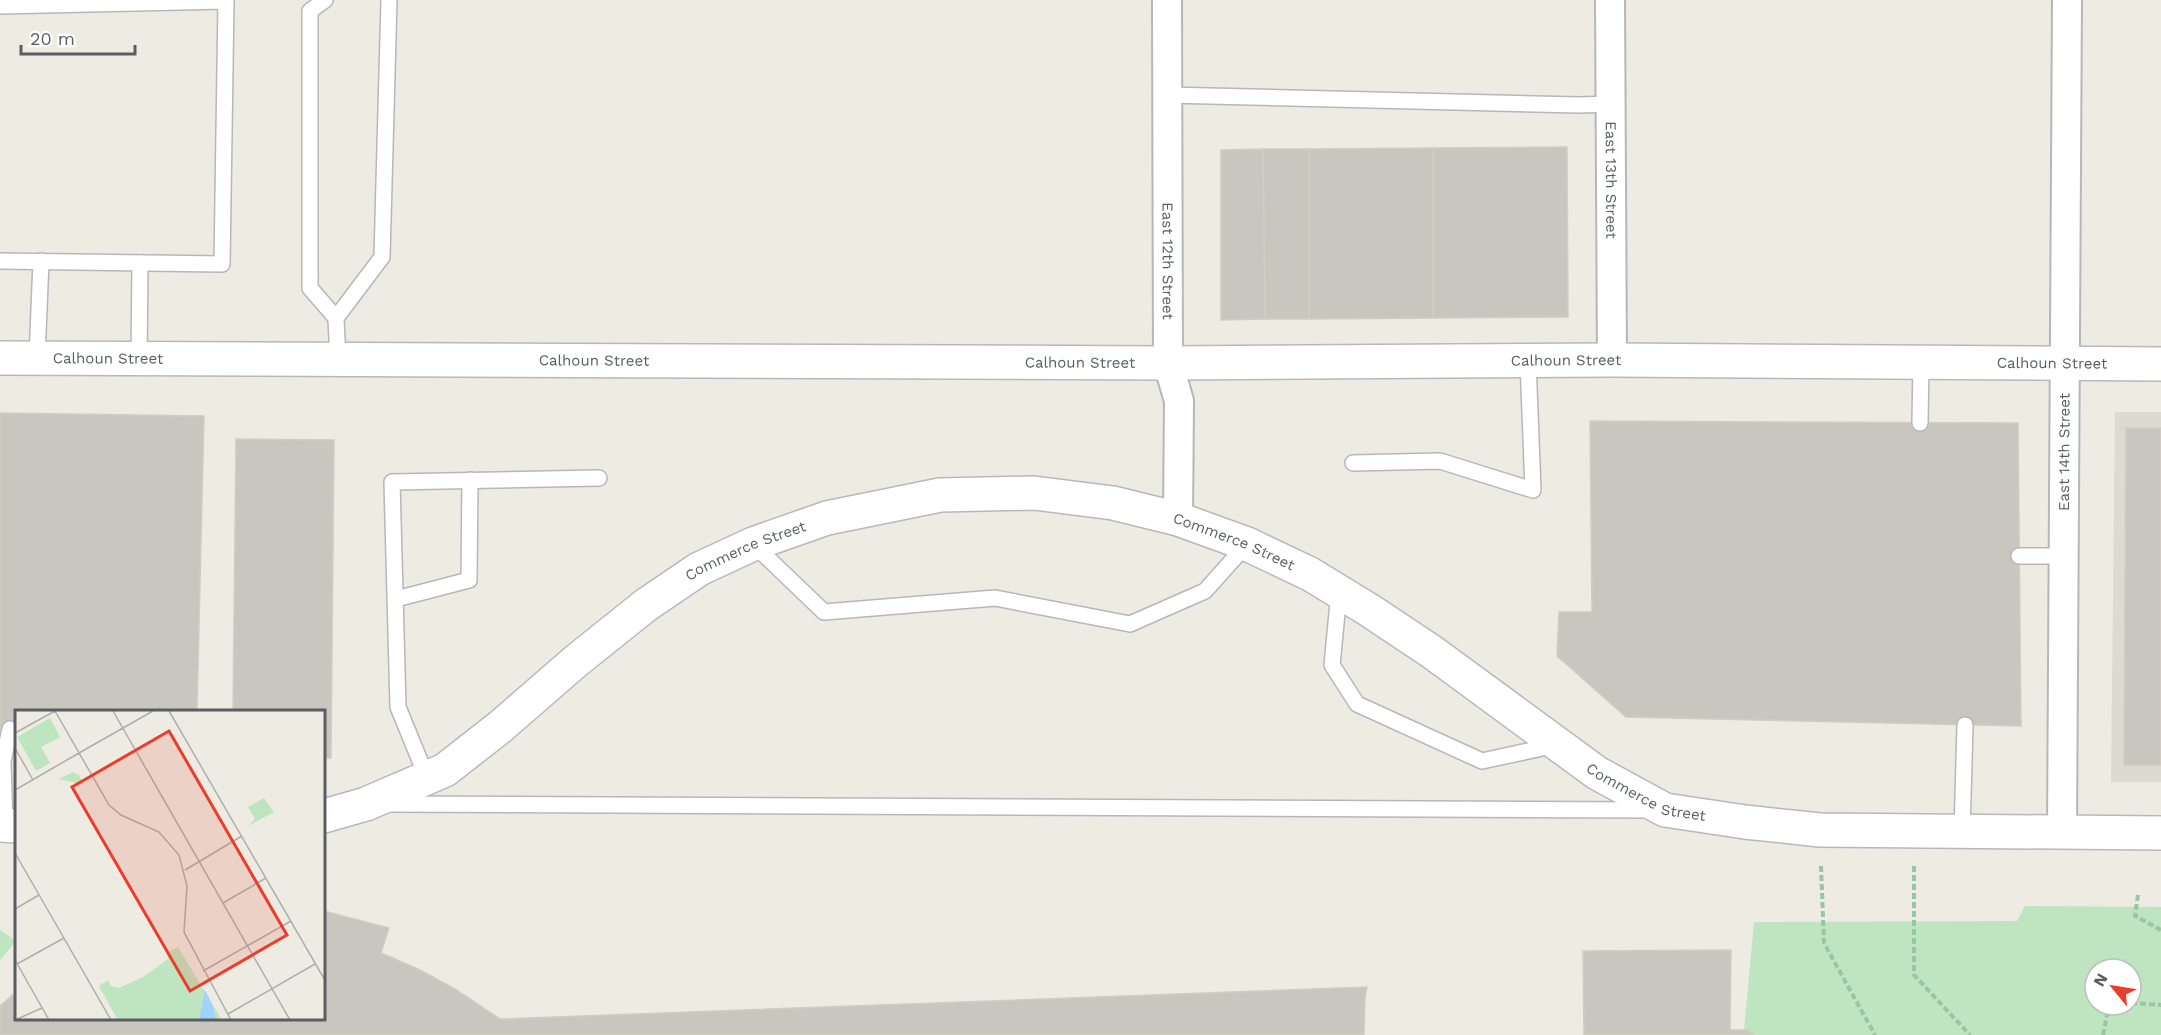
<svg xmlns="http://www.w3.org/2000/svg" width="2161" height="1035" font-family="'Work Sans',sans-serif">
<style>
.education{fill:#dddad0}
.green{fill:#bee5bf;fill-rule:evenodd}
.building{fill:#c8c6bf;stroke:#d2cdc0;stroke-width:1.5}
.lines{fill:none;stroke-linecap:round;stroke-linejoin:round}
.lane-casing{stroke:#b4b8bc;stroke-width:18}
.street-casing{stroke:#b4b8bc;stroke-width:32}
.secondary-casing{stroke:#b5b9be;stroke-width:36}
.path{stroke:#97c6a5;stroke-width:4;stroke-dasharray:6 3;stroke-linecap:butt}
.lane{stroke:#fff;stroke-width:15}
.street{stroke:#fff;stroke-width:28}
.secondary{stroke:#fff;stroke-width:33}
.labels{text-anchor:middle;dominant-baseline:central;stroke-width:4.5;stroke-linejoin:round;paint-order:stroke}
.street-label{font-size:15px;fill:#5a5e63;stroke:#fff}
.inset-road{fill:none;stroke:#aeafab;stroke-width:1.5}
.view{fill:#e93e2c;fill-opacity:0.15;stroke:#e93e2c;stroke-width:3}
.inset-edge{fill:none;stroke:#5a5e63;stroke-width:3}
</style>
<rect width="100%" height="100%" fill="#edebe2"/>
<!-- education -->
<polygon class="education" points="2115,412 2161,412 2161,782 2111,782"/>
<!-- green -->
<g class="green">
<path d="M2025,906L2161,907V1035H1754L1747,1030H1744L1754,922L2017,921ZM2095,969H2131V1005H2095Z"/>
<polygon points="0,930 16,941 0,960"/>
</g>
<!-- building -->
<g class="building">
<polygon points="1567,147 1568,317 1433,318 1433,148"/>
<polygon points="1433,148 1433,318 1309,319 1309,149"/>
<polygon points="1263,149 1309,149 1309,319 1265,319"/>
<polygon points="1263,149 1265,319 1221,320 1221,150"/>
<polygon points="0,413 204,416 197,711 16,711 16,729 0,729"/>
<polygon points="1590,421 2018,423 2021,726 1626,717 1557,656 1559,612 1592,612"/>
<polygon points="2126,428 2161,428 2161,765 2124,765"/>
<polygon points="236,439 334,440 331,758 324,758 324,711 233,711"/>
<polygon points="324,911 389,928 381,953 418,969 455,989 500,1019 1367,987 1365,997 1364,1035 0,1035 0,1006 16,992 16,1018 324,1018"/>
<polygon points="1731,950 1730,1030 1747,1030 1754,1035 1584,1035 1583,951"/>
</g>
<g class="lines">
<defs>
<g id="lane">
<polyline points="325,0 310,11 310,288 336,318"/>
<polyline points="0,6 226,1 222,264 0,261"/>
<polyline points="1167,95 1579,105 1611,104"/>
<polyline points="37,358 41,261"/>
<polyline points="139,359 140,263"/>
<polyline points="338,360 336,318 382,257 389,0"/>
<polyline points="1920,423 1921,363"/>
<polyline points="1353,463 1440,461 1533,490 1528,361"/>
<polyline points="753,544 824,612 995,598 1130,624 1205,591 1247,544"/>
<polyline points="2019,556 2063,556"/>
<polyline points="1339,592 1332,665 1357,704 1482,761 1556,745"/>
<polyline points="396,599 469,580 470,480"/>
<polyline points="427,778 398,707 392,482 599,478"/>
<polyline points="387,804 1650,810"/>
<polyline points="5,825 3,761 10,729"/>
<polyline points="1962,833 1965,725"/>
</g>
<g id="street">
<path id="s1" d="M1167,0L1168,363L1179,401L1178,519"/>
<path id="s2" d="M1610,0L1612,360"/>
<path id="s3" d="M2062,833L2067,0"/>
</g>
<g id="secondary">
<path id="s4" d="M0,358L1168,363L1612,360L2161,364"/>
<path id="s5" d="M324,816L366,804L445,770L500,727L576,661L646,605L699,569L753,544L827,518L940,495L1034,493L1113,503L1178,519L1247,544L1310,574L1369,610L1432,652L1597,773L1665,810L1745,822L1820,830L2161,833"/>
<polyline points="0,825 16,826"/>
</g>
</defs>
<!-- lane casing -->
<use href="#lane" class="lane-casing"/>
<!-- street casing -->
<use href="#street" class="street-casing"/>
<!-- secondary casing -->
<use href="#secondary" class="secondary-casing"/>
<!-- path -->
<g class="path">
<polyline points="1821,866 1824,943 1875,1035"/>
<polyline points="1914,866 1914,975 1970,1035"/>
<polyline points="2138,895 2135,916 2161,930"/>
<polyline points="2131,1003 2161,1005"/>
<polyline points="2103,1035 2109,1005"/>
</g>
<!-- lane -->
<use href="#lane" class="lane"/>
<!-- street -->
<use href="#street" class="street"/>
<!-- secondary -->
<use href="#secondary" class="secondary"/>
</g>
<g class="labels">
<!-- street labels -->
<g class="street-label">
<text stroke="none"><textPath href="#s2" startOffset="180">East 13th Street</textPath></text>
<text stroke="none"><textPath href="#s1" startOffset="261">East 12th Street</textPath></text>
<text stroke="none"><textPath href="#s4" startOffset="108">Calhoun Street</textPath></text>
<text stroke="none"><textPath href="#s4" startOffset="594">Calhoun Street</textPath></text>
<text stroke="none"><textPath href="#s4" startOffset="1566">Calhoun Street</textPath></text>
<text stroke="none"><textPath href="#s4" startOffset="1080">Calhoun Street</textPath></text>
<text stroke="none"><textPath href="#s4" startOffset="2052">Calhoun Street</textPath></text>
<text stroke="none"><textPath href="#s3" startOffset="381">East 14th Street</textPath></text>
<text stroke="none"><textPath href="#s5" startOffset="1008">Commerce Street</textPath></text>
<text stroke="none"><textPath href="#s5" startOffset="504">Commerce Street</textPath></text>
<text stroke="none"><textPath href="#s5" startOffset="1494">Commerce Street</textPath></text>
</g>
</g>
<!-- overview -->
<g transform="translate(15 710)">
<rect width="310" height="310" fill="#edebe2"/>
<path d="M35,8L45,27L26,37L35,53L21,61L2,27ZM58,62L65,66L67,74L43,69ZM249,88L259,102L233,116L240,109L233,97ZM163,237L207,310H103L84,276L93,270L96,276L104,278L128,267L153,249L152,242Z" fill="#bee5bf"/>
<path d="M190,280L198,296L201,310H184Z" fill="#a0d4ff"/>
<path class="inset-road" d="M40,1L94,95L106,105L144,122L164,145L172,176L169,222L216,310M98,1L275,310M154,1L311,272M108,18L138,1M0,23L40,1M0,38L18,70M64,43L108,18M0,80L64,43M0,143L96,310M170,160L227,126M208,193L251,168M0,199L24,185M0,250L34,310M2,254L49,228M188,261L276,211M213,304L300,254M0,310L27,298"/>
<path class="view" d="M154,21L272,225L175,281L57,77Z"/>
<rect width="310" height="310" class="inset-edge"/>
</g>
<!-- north arrow -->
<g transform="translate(2113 987) rotate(300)"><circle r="28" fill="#ffffff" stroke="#bdbfc1" stroke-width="1.5"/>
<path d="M0-4.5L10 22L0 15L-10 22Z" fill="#e93e2c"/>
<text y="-9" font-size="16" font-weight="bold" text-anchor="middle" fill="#5a5e63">N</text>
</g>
<!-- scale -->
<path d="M21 45v9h114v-9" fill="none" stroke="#5a5e63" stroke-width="3"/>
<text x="30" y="45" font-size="18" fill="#5a5e63" stroke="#ffffff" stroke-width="4.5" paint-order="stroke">20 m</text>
</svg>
